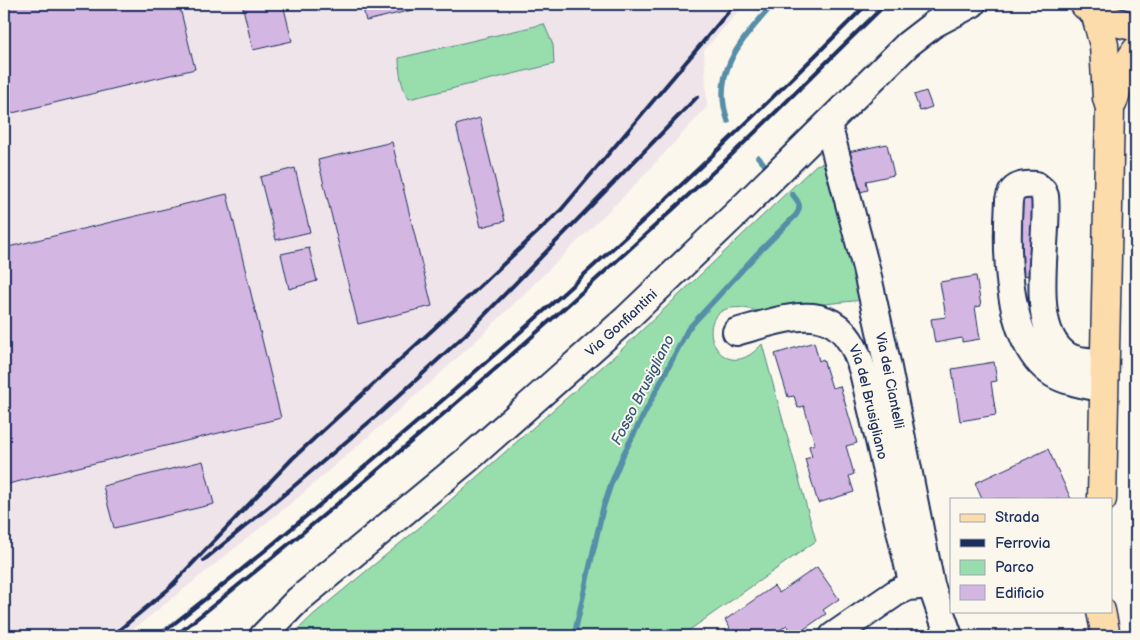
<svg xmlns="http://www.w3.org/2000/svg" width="1140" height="640" font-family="'Balsamiq Sans',sans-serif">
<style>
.built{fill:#efe4e9}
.green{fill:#97deac;stroke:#598685}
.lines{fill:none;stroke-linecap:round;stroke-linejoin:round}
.stream{stroke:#568ea8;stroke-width:5.5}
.building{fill:#d4b6e3;stroke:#1b2f5e}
.minor-casing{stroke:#1b2f5e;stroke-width:30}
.major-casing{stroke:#1b2f5e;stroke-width:31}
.minor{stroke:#fbf7ec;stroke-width:26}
.major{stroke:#fddcac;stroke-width:28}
.rail{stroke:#1b2f5e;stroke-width:4}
.labels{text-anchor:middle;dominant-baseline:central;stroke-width:4;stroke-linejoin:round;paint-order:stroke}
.street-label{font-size:14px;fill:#1b2f5e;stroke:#fbf7ec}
.water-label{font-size:15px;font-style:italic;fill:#34567d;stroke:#fbf7ec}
</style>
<rect width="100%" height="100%" fill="#fbf7ec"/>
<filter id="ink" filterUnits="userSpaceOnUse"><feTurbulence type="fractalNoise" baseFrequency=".02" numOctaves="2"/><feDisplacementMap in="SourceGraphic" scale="10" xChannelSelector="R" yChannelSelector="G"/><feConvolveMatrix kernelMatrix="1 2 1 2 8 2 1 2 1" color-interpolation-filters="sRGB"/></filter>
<g filter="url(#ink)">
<!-- built -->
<polygon class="built" points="4,4 745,4 704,50 707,107 634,186 482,335 430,383 295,500 125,636 4,636"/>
<!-- green -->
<g class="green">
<path d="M544,24L553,45L554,64L409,99C401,86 399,73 399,58Z"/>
<path d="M823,163L842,214L863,300L757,311C679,287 714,399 762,344L816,541L681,636H291L314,614L420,527L620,351L816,165Z"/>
</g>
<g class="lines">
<!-- stream -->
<g class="stream">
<path d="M728,121C710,71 743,39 773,4"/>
<polyline points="758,157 765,165"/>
<path d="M574,636L603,508L611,484L623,455L670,364L688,329L755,256L796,215C802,206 799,202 792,194"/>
</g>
</g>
<!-- building -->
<g class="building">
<polygon points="4,4 179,4 195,69 4,115"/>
<polygon points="242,4 283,4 292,41 253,50"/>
<polygon points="362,4 437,4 366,21"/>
<polygon points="926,91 932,107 920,111 914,95"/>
<polygon points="480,118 505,221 481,227 456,125"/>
<polygon points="392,142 432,306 358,324 318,160"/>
<polygon points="887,144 894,175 866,181 868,190 852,194 843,153"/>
<polygon points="295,168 310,232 276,240 260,177"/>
<polygon points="227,194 281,418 4,485 4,248"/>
<polygon points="1019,198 1038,199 1036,276 1017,275"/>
<polygon points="309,248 317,281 289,289 281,254"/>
<polygon points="976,276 981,306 975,307 980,339 962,342 962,338 935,343 931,319 946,317 940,282"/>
<polygon points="814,342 819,361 823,359 832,388 840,386 857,443 846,446 854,474 849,476 854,492 818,503 805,459 812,457 809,446 815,444 804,406 798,408 794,396 788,397 775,354"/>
<polygon points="994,362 997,381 991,382 996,415 960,421 952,369"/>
<polygon points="1048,449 1071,499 982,499 975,483"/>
<polygon points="203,461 214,504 114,528 103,486"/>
<polygon points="817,567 839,599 823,610 826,614 794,636 787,625 771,636 717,636 730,628 725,620 774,586 779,593"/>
<polygon points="897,630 902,636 889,636"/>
</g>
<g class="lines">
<defs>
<g id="minor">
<path id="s1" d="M828,124L866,268L886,358L931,585L949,636"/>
<path id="s2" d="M736,332C794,316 842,295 863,372L913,586"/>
<path d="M1104,389C1088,385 1068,383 1053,374C1005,344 1006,249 1009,200C1012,185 1023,184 1036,185L1043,191L1045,196C1050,238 1025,330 1068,356C1078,362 1094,361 1105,362"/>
<path id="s3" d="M263,636L298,600L467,460L626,319L739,211L908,44L934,24L972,4"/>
<polyline points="833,636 897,592 908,587 930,585"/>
</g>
<g id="major">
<path d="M1085,5C1100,18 1117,24 1136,26"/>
<polyline points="1095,12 1104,45 1107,98 1110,108 1102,499"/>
<polyline points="1113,102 1123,71 1136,51"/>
<polyline points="1101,611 1106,636"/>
</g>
</defs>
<!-- minor casing -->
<use href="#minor" class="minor-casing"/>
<!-- major casing -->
<use href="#major" class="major-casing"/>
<!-- minor -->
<use href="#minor" class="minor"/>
<!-- major -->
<use href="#major" class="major"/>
<!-- rail -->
<g class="rail">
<polyline points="204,560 287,492 381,412 465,335 697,97"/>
<polyline points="171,586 293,458 477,289 561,210 735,4"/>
<polyline points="112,636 177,582"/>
<path d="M158,636C235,577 309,514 383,451C551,309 712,160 867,4"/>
<path d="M175,636C365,485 548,327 725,161C779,110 832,56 886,4"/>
</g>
</g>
</g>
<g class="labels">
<!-- street labels -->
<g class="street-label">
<text stroke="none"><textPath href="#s3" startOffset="476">Via Gonfiantini</textPath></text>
<text stroke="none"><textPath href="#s1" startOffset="264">Via dei Ciantelli</textPath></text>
<text stroke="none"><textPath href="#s2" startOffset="189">Via del Brusigliano</textPath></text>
</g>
<!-- water labels -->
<g class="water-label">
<text transform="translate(643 390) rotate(-63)">Fosso Brusigliano</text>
</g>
</g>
<!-- margin -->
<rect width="1140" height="640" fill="none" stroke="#fbf7ec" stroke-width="20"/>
<rect x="10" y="10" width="1120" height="620" fill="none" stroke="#1b2f5e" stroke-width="2" filter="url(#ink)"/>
<!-- legend -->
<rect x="950" y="498" width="162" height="115" fill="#fbf7ec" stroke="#a1a7b3"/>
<rect x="960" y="514" width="25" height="8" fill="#fddcac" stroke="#a1a7b3"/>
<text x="995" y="522" font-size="15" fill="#1b2f5e">Strada</text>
<rect x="960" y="539" width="25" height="8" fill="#1b2f5e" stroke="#a1a7b3"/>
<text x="995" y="548" font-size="15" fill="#1b2f5e">Ferrovia</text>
<rect x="960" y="560" width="25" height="15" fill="#97deac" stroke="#a1a7b3"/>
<text x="995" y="572" font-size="15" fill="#1b2f5e">Parco</text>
<rect x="960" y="585" width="25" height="15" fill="#d4b6e3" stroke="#a1a7b3"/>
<text x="995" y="598" font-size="15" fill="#1b2f5e">Edificio</text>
</svg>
